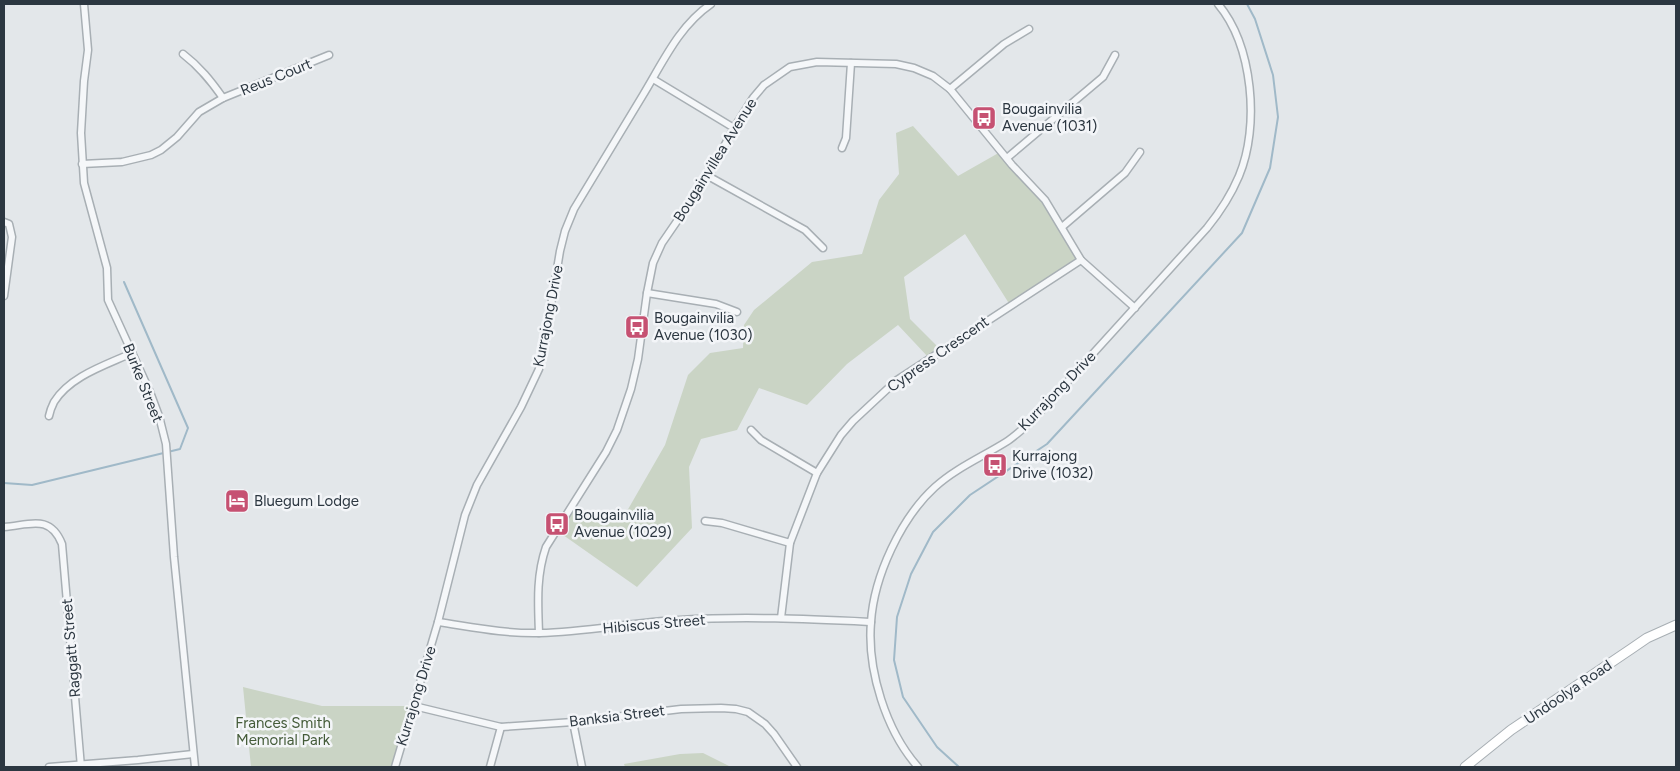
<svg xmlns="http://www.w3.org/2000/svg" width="1680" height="771" font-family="Figtree,sans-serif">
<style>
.green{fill:#cad4c5}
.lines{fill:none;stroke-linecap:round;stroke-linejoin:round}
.stream{stroke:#a0b9c8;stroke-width:2}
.street-casing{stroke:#a8afb4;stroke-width:9}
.secondary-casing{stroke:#a8afb4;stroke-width:11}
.street{stroke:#f5f7f9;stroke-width:6}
.secondary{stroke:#fff;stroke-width:9}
.labels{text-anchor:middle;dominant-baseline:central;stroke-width:5;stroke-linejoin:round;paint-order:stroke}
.street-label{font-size:15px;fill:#2c3741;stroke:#f3f5f8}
.poi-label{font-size:15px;fill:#2c3741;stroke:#f3f5f8;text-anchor:start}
.park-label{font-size:15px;fill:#455c3a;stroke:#f3f5f8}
</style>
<rect width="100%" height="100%" fill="#e3e7ea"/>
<!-- green -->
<g class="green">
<polygon points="913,126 958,176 1002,151 1045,200 1081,260 1010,305 965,234 904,277 910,319 941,350 929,358 898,325 847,364 807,405 759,388 737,430 701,439 689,467 692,528 637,587 556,530 573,504 599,523 623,518 665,445 688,375 710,353 743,348 744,325 754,310 812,262 862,254 879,200 899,174 896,133"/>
<polygon points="243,687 322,706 414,706 395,767 251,767"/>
<polygon points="703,753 731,767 625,767 624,764 680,754"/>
</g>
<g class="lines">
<!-- stream -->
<g class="stream">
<polyline points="4,483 32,485 180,449 188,428 124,282"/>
<polyline points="959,767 937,747 903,697 894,660 897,617 911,574 933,532 970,495 1047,444 1242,233 1270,168 1278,117 1273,75 1255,19 1247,4"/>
</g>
<defs>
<g id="street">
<polyline points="84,4 88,50 84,81 81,133 84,183 107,268 108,300 150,392 159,416 166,444 174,557 195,767"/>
<path d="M183,54C200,67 211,81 223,98"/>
<polyline points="653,79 734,128"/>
<polyline points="950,89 1004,44 1029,29"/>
<polyline points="842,148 846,138 851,63"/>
<polyline points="1007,158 1103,77 1115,55"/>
<polyline points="82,164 122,162 151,155 161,150 177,137 199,112 223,98 329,55"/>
<polyline points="708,176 805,230 823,248"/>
<polyline points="4,222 9,224 12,237 4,296"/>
<polyline points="1062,227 1125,173 1140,152"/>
<polyline points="647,293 716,304 737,312"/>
<path d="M49,416C50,411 52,406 54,402C70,376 106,365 132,353"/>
<polyline points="751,430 761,440 817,473"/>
<polyline points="705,521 722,523 790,543"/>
<path d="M4,527C30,525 50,514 62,544L81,767"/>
<polyline points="781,618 790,543 817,473 841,435 853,421 897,380 1081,260"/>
<path d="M438,622C472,627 505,634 540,633C587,632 633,622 680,620C744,616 807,619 871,622"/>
<path d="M539,633C538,604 536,576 546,547L606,452L617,430L631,389L638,359L647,293L653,263L662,243L708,176L734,128L753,98L764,85L790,67L817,62L896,64L914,68L933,76L950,89L1012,165L1045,200L1081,260L1135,308"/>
<polyline points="414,706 501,727 573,722 681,709 721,708 736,709 748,712 765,724 774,734 797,767"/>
<polyline points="573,722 582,767"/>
<polyline points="49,767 138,760 193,754"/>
<path d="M395,767L438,622L465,515L477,485L521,407L539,369L545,342L560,251L565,231L574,209C597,171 620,133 643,95C663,62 679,26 711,4"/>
<polyline points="490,767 501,727"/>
<path d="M918,767C886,731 867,670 871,622C874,576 901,518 935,487C956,468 982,457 1006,442C1014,437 1022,429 1030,423L1207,228C1220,212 1231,195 1239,176C1260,126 1253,46 1218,4"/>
</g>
<polyline id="secondary" points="1465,767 1511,730 1631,649 1647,638 1676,625"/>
</defs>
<!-- street casing -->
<use href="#street" class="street-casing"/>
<!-- secondary casing -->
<use href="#secondary" class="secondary-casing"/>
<!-- street -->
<use href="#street" class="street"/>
<!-- secondary -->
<use href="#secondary" class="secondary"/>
</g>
<!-- icons -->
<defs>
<symbol id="bus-square" viewBox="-11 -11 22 22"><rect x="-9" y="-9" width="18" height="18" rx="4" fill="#c65172" stroke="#f3f5f8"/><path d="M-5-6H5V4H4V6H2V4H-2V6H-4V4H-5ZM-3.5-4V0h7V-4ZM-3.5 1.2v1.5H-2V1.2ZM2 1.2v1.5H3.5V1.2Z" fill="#fff"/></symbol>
<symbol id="hotel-square" viewBox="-11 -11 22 22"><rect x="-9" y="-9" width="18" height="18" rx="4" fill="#c65172" stroke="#f3f5f8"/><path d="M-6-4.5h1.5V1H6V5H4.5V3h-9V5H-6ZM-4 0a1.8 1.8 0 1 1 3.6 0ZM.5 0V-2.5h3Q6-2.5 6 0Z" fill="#fff"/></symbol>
</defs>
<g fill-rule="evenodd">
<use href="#bus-square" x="970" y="104" width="28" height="28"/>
<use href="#bus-square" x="623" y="313" width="28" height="28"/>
<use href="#bus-square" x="981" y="451" width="28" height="28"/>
<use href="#hotel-square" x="223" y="487" width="28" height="28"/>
<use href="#bus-square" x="543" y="510" width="28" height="28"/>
</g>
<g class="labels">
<!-- street labels -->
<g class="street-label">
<text transform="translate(276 77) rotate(-22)">Reus Court</text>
<text transform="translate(715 160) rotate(-58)">Bougainvillea Avenue</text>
<text transform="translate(548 316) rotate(-79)">Kurrajong Drive</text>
<text transform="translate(938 354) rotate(-35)">Cypress Crescent</text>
<text transform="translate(143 383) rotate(68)">Burke Street</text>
<text transform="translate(1057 391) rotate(-46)">Kurrajong Drive</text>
<text transform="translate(654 624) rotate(-5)">Hibiscus Street</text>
<text transform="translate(71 648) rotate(-95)">Raggatt Street</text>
<text transform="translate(1568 692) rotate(-34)">Undoolya Road</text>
<text transform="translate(416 696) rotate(-73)">Kurrajong Drive</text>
<text transform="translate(617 716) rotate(-7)">Banksia Street</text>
</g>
<!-- poi labels -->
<g class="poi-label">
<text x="1002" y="109">Bougainvilia<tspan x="1002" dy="17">Avenue (1031)</tspan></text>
<text x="654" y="318">Bougainvilia<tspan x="654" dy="17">Avenue (1030)</tspan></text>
<text x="1012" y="456">Kurrajong<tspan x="1012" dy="17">Drive (1032)</tspan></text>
<text x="254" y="501">Bluegum Lodge</text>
<text x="574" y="515">Bougainvilia<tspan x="574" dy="17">Avenue (1029)</tspan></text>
</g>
<!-- park labels -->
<g class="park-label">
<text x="283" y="723">Frances Smith<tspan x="283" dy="17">Memorial Park</tspan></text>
</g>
</g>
<!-- border -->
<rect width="1680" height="771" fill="none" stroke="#2c3741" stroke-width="10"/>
</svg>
